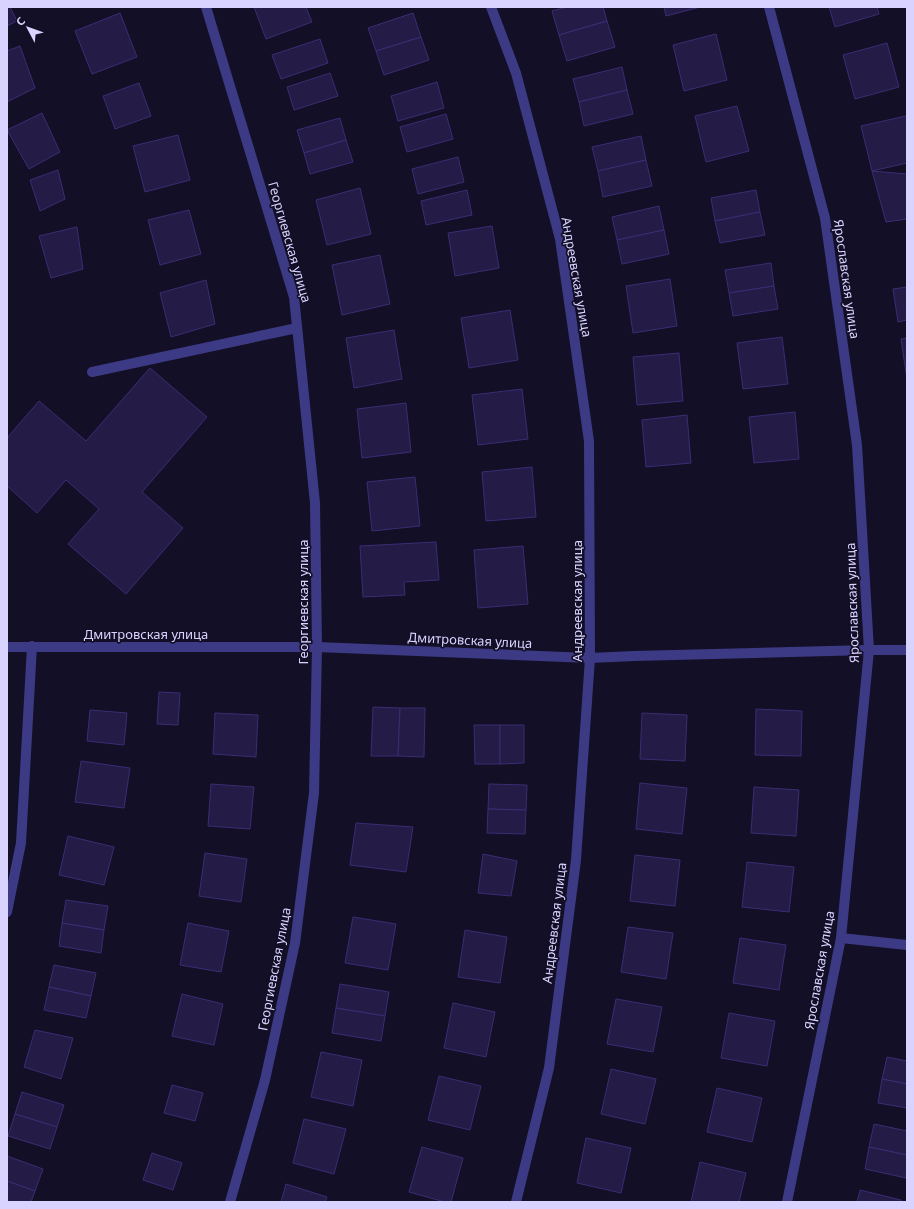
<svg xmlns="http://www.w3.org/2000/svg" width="914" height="1209" font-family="'Noto Sans',sans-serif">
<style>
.building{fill:#241b47;stroke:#3b2d73}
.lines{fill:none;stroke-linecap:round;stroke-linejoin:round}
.minor{stroke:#3d3a85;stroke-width:10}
.labels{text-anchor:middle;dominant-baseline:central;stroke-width:3.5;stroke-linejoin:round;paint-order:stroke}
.street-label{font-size:13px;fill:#d9d4ff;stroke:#130f26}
</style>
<rect width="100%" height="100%" fill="#130f26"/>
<!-- building -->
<g class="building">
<polygon points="7,7 10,7 17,21 7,26"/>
<polygon points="254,7 306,7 312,22 266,39"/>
<polygon points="567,7 603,7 607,21 559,35 552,11"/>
<polygon points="664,7 700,7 666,16"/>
<polygon points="829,7 877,7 879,14 835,27"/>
<polygon points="120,13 137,57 92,74 75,31"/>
<polygon points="413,13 421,37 376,51 368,28"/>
<polygon points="607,21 615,47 567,61 559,35"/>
<polygon points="716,34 727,80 684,91 673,45"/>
<polygon points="421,37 429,60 384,75 376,51"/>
<polygon points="320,39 328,63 281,79 272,55"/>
<polygon points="887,43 899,87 855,99 843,55"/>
<polygon points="20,46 35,88 7,102 7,51"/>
<polygon points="622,67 627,90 579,102 573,79"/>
<polygon points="330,73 338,96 294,110 287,87"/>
<polygon points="437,82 444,108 398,121 391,96"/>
<polygon points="139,83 151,116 115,129 103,96"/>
<polygon points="627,90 633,114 584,126 579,102"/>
<polygon points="737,106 749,151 706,162 695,116"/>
<polygon points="42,113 60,152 29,169 7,130"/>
<polygon points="446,114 453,139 407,152 400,127"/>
<polygon points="906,116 907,123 907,163 872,171 861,126"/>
<polygon points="340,118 346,140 304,153 297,130"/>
<polygon points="178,135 190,180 145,192 133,146"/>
<polygon points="641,136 646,160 598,171 592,147"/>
<polygon points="346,140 353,162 310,174 304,153"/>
<polygon points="458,157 464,182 418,194 412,169"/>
<polygon points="646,160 652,186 603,197 598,171"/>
<polygon points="58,170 65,199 40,211 30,180"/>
<polygon points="872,171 907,174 907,219 886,222"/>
<polygon points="360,188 371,234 327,245 316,200"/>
<polygon points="467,190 472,215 426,225 421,201"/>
<polygon points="756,190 760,212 715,221 711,198"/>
<polygon points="659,206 664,230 617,240 612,217"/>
<polygon points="189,210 201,254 160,265 148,220"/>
<polygon points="760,212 765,235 720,243 715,221"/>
<polygon points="492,226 499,268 455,276 448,233"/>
<polygon points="77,227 83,269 51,278 39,236"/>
<polygon points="664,230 669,254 622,264 617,240"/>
<polygon points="380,255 390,304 342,315 332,265"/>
<polygon points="771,263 774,286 729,293 725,270"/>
<polygon points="670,279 677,326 633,333 626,286"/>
<polygon points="206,280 215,324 171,337 160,293"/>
<polygon points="774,286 778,309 733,316 729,293"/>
<polygon points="907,287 907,320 898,322 893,289"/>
<polygon points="510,310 518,360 469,368 461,318"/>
<polygon points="394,330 402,379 354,388 346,338"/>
<polygon points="782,337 788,384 743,389 737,343"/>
<polygon points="907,338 907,379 901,339"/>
<polygon points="679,353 683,401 637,405 633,357"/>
<polygon points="150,368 207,417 142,492 183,528 126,594 68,544 99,509 66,480 37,513 7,486 7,438 39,401 86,441"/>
<polygon points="522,389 528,439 478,445 472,395"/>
<polygon points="406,403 411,452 362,458 357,409"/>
<polygon points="795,412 799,459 754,463 749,417"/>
<polygon points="687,415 691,463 646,467 642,420"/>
<polygon points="532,467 536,517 486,521 482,472"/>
<polygon points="415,477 420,526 372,531 367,482"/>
<polygon points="436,542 439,580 404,582 405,595 363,597 360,546"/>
<polygon points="523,546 528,604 478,608 474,550"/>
<polygon points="159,692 180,693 178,725 157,724"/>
<polygon points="373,707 400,708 398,756 371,756"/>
<polygon points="400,708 425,708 424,757 398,756"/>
<polygon points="756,709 802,711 801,756 755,755"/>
<polygon points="90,710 127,713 124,745 87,741"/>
<polygon points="215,713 258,715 256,757 213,754"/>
<polygon points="642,713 687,715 685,761 640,759"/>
<polygon points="474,725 500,725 500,764 475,764"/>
<polygon points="500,725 524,725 524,763 500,764"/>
<polygon points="81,761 130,768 124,808 75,802"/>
<polygon points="640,783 687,788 682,834 636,829"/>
<polygon points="211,784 254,787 250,829 208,826"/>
<polygon points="489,784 527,785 526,810 488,809"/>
<polygon points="754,787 799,790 796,836 751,833"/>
<polygon points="488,809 526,810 525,834 487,833"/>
<polygon points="356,823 413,827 406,872 350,865"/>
<polygon points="68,836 114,847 104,885 59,875"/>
<polygon points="205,853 247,859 241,902 199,896"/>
<polygon points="483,854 517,861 511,896 478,893"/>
<polygon points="635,855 680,860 675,906 630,901"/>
<polygon points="747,862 794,867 789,912 742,907"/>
<polygon points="66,900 108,906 104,930 62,923"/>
<polygon points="353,917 396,924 388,970 345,963"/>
<polygon points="62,923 104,930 101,953 59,946"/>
<polygon points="188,923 229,931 221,972 180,965"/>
<polygon points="628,927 673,933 666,979 621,972"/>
<polygon points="465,930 507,937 500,983 458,977"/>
<polygon points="740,938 786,945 779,990 733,983"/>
<polygon points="54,965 96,973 91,996 49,987"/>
<polygon points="340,984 389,992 385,1016 336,1008"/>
<polygon points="49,987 91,996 86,1018 44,1010"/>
<polygon points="182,994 223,1004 214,1045 172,1036"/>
<polygon points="616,999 662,1007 653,1052 607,1044"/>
<polygon points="453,1003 495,1012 486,1057 444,1048"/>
<polygon points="336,1008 385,1016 381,1041 332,1033"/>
<polygon points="729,1013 775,1021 767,1066 721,1058"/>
<polygon points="35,1030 73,1038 61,1079 24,1067"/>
<polygon points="321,1052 362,1060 353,1106 311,1097"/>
<polygon points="887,1057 907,1061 907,1084 882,1079"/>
<polygon points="611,1069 656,1079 645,1124 601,1114"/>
<polygon points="439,1076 481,1086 470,1130 428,1120"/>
<polygon points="882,1079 907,1084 907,1108 878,1103"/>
<polygon points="172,1085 203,1093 195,1121 164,1113"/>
<polygon points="717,1088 762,1098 752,1142 707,1132"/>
<polygon points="22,1092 64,1105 57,1127 15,1114"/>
<polygon points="15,1114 57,1127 50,1149 8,1136"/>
<polygon points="304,1119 346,1129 334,1174 293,1163"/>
<polygon points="874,1124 907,1131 907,1155 869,1147"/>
<polygon points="586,1138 631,1148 621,1193 577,1183"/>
<polygon points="422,1147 463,1158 451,1202 445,1202 409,1192"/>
<polygon points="869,1147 907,1155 906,1178 865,1169"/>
<polygon points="152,1153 182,1163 173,1190 143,1180"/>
<polygon points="7,1156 43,1169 35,1191 7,1181"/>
<polygon points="700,1162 746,1173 739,1202 691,1202"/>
<polygon points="7,1181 35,1191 31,1202 7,1202"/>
<polygon points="286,1184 327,1197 325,1202 281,1202"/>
<polygon points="860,1190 901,1200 901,1202 857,1202"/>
</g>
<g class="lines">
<!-- minor -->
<g class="minor">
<polyline points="206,7 294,297 315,503 317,647 314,793 295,943 265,1080 230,1202"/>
<polyline points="491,7 516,73 560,239 589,441 590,658 576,860 549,1068 516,1202"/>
<polyline points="769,7 825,218 857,445 869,650 841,938 787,1202"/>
<polyline points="92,372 297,328"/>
<polyline points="7,647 317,647 590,658 634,656 869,650 907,650"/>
<polyline points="7,912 21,843 32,646"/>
<polyline points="841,938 907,945"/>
</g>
</g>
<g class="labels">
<!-- street labels -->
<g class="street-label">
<text transform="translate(290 242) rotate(74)">Георгиевская улица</text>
<text transform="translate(577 277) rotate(80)">Андреевская улица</text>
<text transform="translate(847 279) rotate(82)">Ярославская улица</text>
<text transform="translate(577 601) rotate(-90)">Андреевская улица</text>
<text transform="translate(303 602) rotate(-90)">Георгиевская улица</text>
<text transform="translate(852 603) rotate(-92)">Ярославская улица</text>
<text x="146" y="634">Дмитровская улица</text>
<text transform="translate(470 640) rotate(3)">Дмитровская улица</text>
<text transform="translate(554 923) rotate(-83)">Андреевская улица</text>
<text transform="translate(274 969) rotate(-79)">Георгиевская улица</text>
<text transform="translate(819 970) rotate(-80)">Ярославская улица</text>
</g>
</g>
<!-- border -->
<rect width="914" height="1209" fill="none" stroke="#d9d4ff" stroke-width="16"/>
<!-- north arrow -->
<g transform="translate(28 28) rotate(311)" stroke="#130f26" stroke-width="3" paint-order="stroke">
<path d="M0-3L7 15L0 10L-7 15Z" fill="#d9d4ff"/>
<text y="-6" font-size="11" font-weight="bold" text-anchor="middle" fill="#d9d4ff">С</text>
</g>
</svg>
